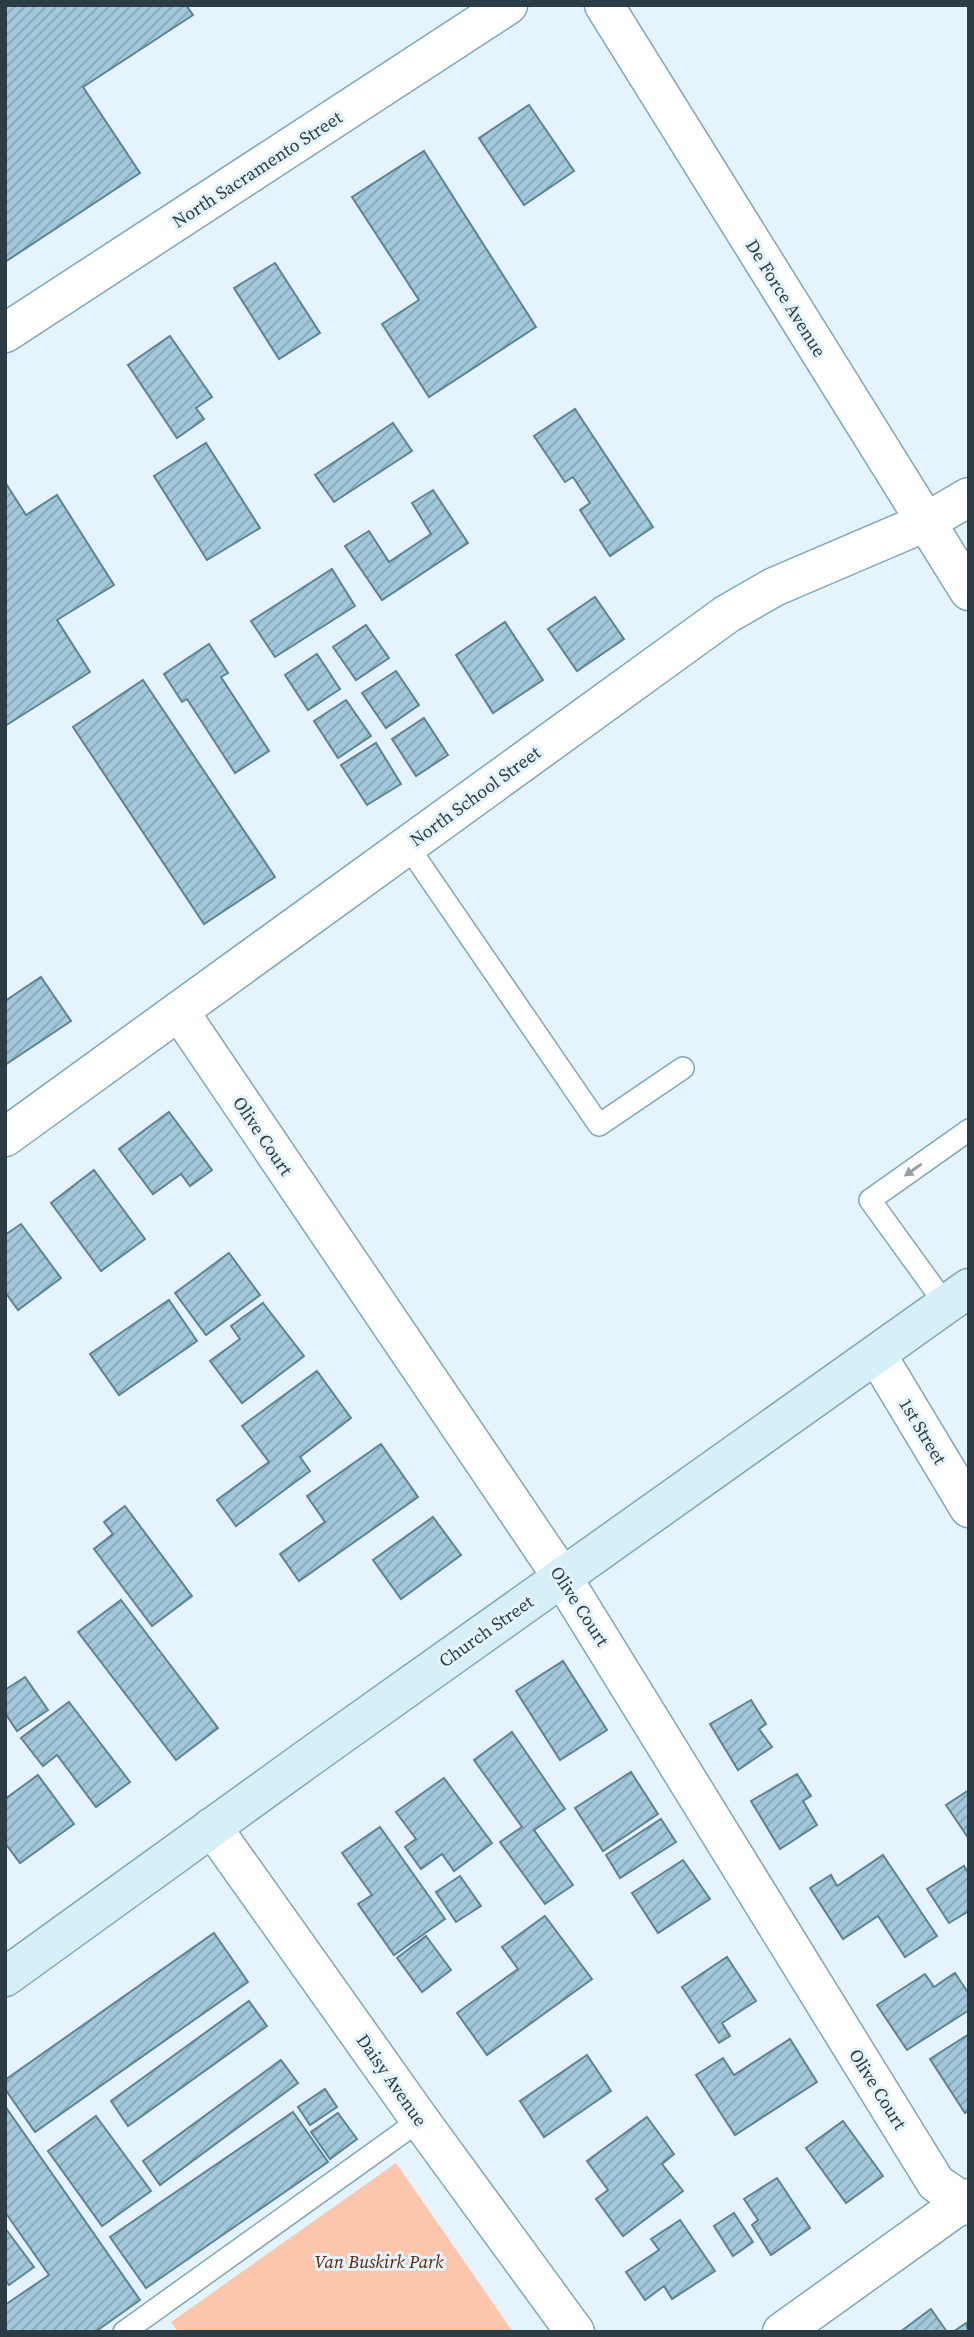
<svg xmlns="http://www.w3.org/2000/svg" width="974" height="2337" font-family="'Source Serif 4',serif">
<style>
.green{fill:#fbc6ab}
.building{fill:url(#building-hatch);stroke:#5e8394;stroke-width:2}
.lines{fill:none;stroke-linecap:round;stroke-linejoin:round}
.lane-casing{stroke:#80a6b8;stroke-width:24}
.street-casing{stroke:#80a6b8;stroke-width:41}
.secondary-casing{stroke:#80a6b8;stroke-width:41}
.lane{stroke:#fff;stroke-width:21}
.street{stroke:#fff;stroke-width:38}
.secondary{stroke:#d7eff9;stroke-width:38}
.oneway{fill:#969ea2}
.labels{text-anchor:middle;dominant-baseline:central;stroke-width:6;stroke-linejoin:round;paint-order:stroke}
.street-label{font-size:18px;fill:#2c3c44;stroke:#e5f4fc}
.park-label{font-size:18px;font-style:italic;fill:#612600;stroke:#e5f4fc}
</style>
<defs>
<pattern id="building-hatch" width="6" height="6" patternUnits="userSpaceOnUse" patternTransform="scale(1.75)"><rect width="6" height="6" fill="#a2c9db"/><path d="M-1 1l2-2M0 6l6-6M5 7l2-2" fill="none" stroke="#84a4b3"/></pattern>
</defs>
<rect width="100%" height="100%" fill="#e5f4fc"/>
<!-- green -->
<polygon class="green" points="396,2163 513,2332 178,2332 171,2322"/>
<!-- building -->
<g class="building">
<polygon points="5,5 186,5 193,15 83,87 140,173 5,262"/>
<polygon points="529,105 574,171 524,205 479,138"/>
<polygon points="424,151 536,327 429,397 382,324 419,300 352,197"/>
<polygon points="275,263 320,333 279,359 234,288"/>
<polygon points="170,336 212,397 196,408 204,419 177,438 128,365"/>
<polygon points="575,409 653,527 610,556 580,510 590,503 573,477 565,482 534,436"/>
<polygon points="393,423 412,451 334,502 315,475"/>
<polygon points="206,443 260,528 207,560 154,476"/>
<polygon points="5,482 26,515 57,495 114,585 57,620 90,672 5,726"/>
<polygon points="433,490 468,543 382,600 345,546 369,531 389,562 431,534 412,503"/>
<polygon points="332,569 355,606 275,657 251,621"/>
<polygon points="595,597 624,639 577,671 548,629"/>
<polygon points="505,622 543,680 493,713 456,655"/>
<polygon points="366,625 389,658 356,680 333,647"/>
<polygon points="209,644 228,673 221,677 269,751 235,773 187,699 182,702 164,674"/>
<polygon points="317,654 340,689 308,710 285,675"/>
<polygon points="396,671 419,705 386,728 362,693"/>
<polygon points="143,680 275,877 204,924 73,727"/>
<polygon points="346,700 371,736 338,758 314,721"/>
<polygon points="424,718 448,755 416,776 392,739"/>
<polygon points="376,743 401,784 367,805 341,765"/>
<polygon points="41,977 71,1021 5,1065 5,1001"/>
<polygon points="169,1112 212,1170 190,1186 181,1174 153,1194 119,1149"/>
<polygon points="94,1170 145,1239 101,1271 51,1203"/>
<polygon points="21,1224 61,1278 18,1310 5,1292 5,1235"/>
<polygon points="229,1253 260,1295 206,1335 175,1293"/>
<polygon points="169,1300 197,1341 119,1395 90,1354"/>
<polygon points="263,1303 304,1356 242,1403 210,1361 240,1339 231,1326"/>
<polygon points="317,1371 351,1418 300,1457 310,1471 236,1526 217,1500 269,1462 242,1426"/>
<polygon points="381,1444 418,1497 299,1581 280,1554 325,1522 307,1496"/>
<polygon points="125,1506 192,1596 152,1626 94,1549 113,1534 104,1522"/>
<polygon points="433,1517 461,1555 401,1599 373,1560"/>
<polygon points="121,1600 218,1728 176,1760 78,1632"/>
<polygon points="563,1661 607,1730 560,1760 516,1691"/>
<polygon points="25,1677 48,1710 17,1731 5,1713 5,1690"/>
<polygon points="751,1700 766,1724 759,1729 772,1747 738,1770 710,1724"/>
<polygon points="69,1702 130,1782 96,1807 57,1755 43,1766 21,1738"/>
<polygon points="512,1732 565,1809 534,1830 573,1885 545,1904 500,1842 522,1827 474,1760"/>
<polygon points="631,1772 658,1814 603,1851 575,1808"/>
<polygon points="797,1774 811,1796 803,1801 817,1825 780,1849 751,1801"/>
<polygon points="38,1775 74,1824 20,1863 5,1843 5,1799"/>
<polygon points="444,1778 492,1843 454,1871 442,1854 421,1869 405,1847 416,1839 396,1812"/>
<polygon points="969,1790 969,1839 946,1805"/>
<polygon points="661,1819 676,1842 620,1878 606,1855"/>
<polygon points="380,1827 445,1919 394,1955 358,1904 372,1895 342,1853"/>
<polygon points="883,1855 937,1936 905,1957 878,1916 843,1939 810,1888 831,1875 837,1886"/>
<polygon points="683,1860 710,1899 658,1933 632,1893"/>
<polygon points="964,1866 969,1874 969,1911 949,1923 927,1889"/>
<polygon points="460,1876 481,1906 456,1922 436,1892"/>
<polygon points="545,1916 592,1979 487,2055 457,2013 518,1969 502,1947"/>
<polygon points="214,1933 248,1982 35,2132 5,2089 5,2080"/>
<polygon points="426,1936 451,1970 422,1992 397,1958"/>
<polygon points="727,1957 756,2001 722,2023 730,2036 719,2043 682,1987"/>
<polygon points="955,1973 969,1994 969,2010 907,2050 877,2005 925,1974 934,1987"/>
<polygon points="249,2001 267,2026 128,2126 111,2101"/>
<polygon points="969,2034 969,2110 965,2113 930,2059"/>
<polygon points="790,2039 817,2082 735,2135 696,2075 723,2058 734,2075"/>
<polygon points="587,2055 611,2091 544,2137 520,2101"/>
<polygon points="281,2060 298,2083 160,2185 143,2161"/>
<polygon points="325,2089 337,2107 310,2125 298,2107"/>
<polygon points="5,2106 140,2300 95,2332 5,2332 5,2305 49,2275 5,2212"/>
<polygon points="293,2112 328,2162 146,2288 110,2237"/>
<polygon points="338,2113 357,2139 330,2159 311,2132"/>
<polygon points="96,2116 151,2191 102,2226 48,2151"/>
<polygon points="647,2117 674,2154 662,2164 683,2191 623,2236 596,2199 608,2190 587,2161"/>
<polygon points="843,2121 883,2176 846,2203 806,2148"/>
<polygon points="777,2178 810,2228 771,2255 752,2225 758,2220 744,2199"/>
<polygon points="734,2213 753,2242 733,2256 714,2226"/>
<polygon points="680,2220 715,2271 672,2299 664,2286 645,2300 626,2272 659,2250 651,2239"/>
<polygon points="5,2228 34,2267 9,2285 5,2280"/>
<polygon points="931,2309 947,2332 900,2332"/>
<polygon points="966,2323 969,2332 953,2332"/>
</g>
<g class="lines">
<defs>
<g id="lane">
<polyline points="407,845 599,1125 683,1068"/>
<polyline points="946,1305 870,1200 969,1130"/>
<polyline points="124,2332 420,2120"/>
</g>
<g id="street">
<polyline points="604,5 969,591"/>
<polyline points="5,333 508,5"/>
<polyline points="179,1011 562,1577 936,2183 969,2206"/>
<polyline points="5,1137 727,614 774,587 926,522 969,497"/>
<polyline points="877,1355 969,1508"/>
<polyline points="212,1827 420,2120 575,2332"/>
<polyline points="782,2332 969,2198"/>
</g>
<polyline id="secondary" points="5,1977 311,1756 969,1288"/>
</defs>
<!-- lane casing -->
<use href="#lane" class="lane-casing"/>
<!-- street casing -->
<use href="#street" class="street-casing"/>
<!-- secondary casing -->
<use href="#secondary" class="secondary-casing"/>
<!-- lane -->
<use href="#lane" class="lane"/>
<!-- street -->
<use href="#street" class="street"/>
<!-- secondary -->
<use href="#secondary" class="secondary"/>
</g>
<!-- one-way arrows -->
<defs><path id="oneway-solid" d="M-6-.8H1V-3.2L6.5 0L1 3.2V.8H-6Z" transform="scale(1.75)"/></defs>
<use class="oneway" href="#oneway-solid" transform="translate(913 1170) rotate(145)"/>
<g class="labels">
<!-- street labels -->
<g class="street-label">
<text transform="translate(257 169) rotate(-33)">North Sacramento Street</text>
<text transform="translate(786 298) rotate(58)">De Force Avenue</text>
<text transform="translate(475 796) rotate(-36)">North School Street</text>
<text transform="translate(263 1136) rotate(56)">Olive Court</text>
<text transform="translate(923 1431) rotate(59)">1st Street</text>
<text transform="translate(580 1606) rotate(57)">Olive Court</text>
<text transform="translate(486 1631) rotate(-35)">Church Street</text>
<text transform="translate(392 2080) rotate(55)">Daisy Avenue</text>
<text transform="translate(878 2089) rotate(58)">Olive Court</text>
</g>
<!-- park labels -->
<g class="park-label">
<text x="379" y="2261">Van Buskirk Park</text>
</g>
</g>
<!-- border -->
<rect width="974" height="2337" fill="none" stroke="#2c3c44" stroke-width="14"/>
</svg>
